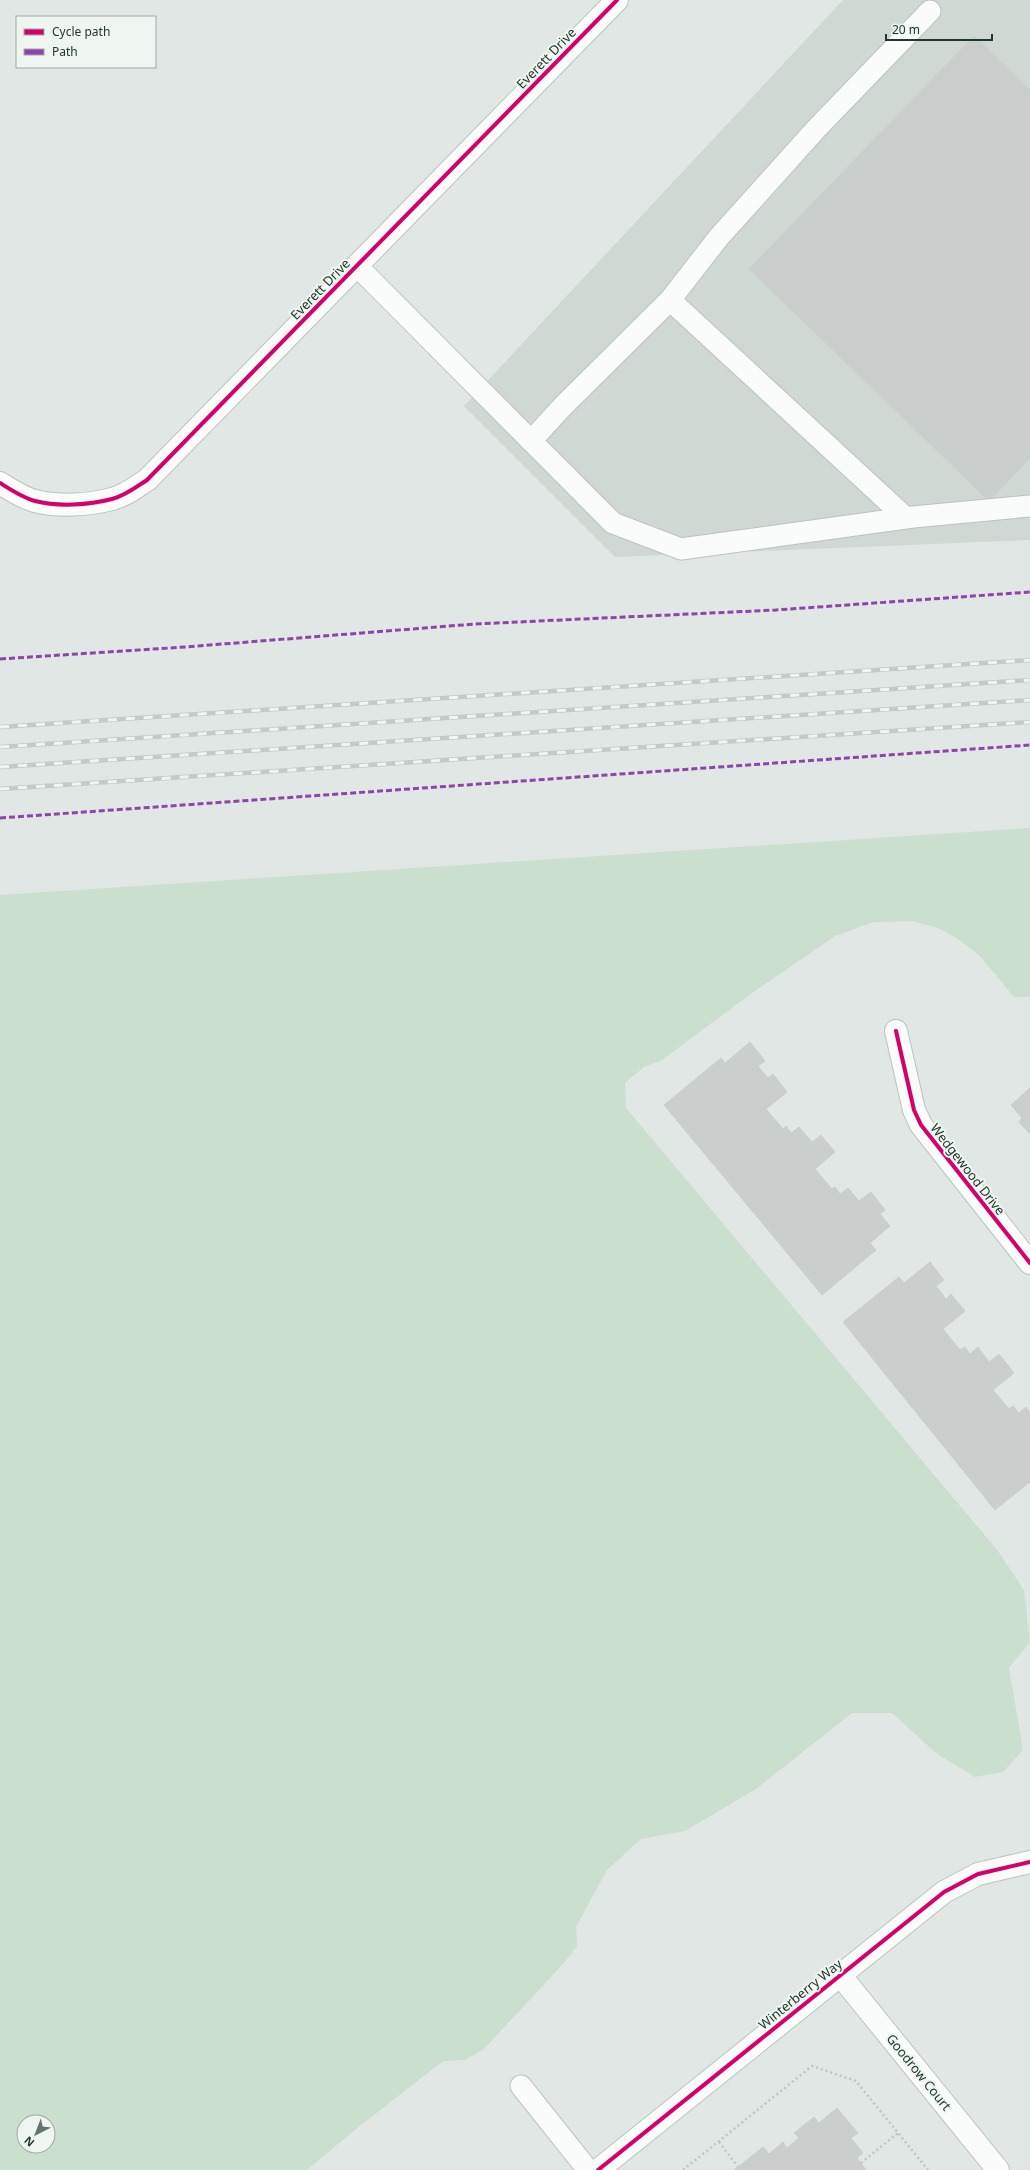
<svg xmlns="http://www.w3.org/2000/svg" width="1030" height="2170" font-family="'Noto Sans',sans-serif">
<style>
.built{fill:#cfd8d3}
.green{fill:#cbdfce;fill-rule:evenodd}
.building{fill:#cacfcd;stroke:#cad0cd}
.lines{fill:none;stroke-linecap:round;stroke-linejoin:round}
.lane-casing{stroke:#bec3c1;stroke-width:23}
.street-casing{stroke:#bec3c1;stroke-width:24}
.path{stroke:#bfc7c3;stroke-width:2.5;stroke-dasharray:2 3;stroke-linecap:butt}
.lane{stroke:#fafbfb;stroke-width:21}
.street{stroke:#fafbfb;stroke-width:22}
.rail-casing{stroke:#c5c9c7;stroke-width:4.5}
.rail{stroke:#eff6f1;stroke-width:3;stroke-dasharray:9;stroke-linecap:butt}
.quiet{stroke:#8e44ad;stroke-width:3;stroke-dasharray:6 3;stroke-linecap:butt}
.cycleway-casing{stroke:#eff6f1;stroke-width:6}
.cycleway{stroke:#d6006c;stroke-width:4}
.labels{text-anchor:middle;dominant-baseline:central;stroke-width:4;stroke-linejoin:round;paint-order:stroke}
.street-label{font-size:13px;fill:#21382e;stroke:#eff6f1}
</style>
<rect width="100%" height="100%" fill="#e1e7e4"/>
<!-- built -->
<polygon class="built" points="843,0 1030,0 1030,540 615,557 464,406"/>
<!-- green -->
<path class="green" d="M1030,828V997H1014L979,955L958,939L938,928L911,921L873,922L835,936L752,993L662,1060L644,1067L625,1083L626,1108L998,1551L1024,1590L1030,1642L1009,1668L1023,1750L1003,1772L975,1777L936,1753L892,1713H852L756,1789L685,1831L641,1839L607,1870L576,1927L577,1946L563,1964L484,2049L465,2060L443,2061L351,2133L307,2170H0V895ZM24,2122H48V2146H24Z"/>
<!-- building -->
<g class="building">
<polygon points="974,36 1030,90 1030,458 989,501 749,269"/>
<polygon points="750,1042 765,1061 758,1066 768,1078 773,1074 787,1092 766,1109 783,1129 786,1126 791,1133 799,1127 812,1142 821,1135 835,1152 815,1169 832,1189 835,1187 840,1194 848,1188 859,1201 871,1192 885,1210 880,1214 890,1226 870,1243 876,1250 822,1295 664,1105 721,1058 725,1063"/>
<polygon points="1030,1088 1030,1134 1019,1122 1022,1118 1011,1105"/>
<polygon points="930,1262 944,1280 936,1286 946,1299 951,1294 965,1311 943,1329 960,1350 965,1347 970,1354 978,1347 989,1362 999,1354 1014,1373 993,1390 1009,1409 1013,1406 1019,1413 1026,1407 1030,1412 1030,1482 995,1510 843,1322 899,1277 904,1283"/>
<polygon points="837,2108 858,2133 851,2138 863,2153 857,2158 866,2170 734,2170 763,2147 769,2154 783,2142 787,2148 799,2138 794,2133 814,2117 819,2123"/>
</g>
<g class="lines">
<defs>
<g id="lane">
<polyline points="357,266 613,523 681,549 913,517 1030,506"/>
<polyline points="670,300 719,237 817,128 930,11"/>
<polyline points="531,441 563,406 670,300 906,518"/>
<polyline points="521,2086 588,2170"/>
</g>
<g id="street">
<path d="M0,483C11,490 23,498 35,501C58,507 89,505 112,499C125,496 136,487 147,480L617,0"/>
<polyline points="896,1031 914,1110 921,1125 1030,1263"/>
<polyline points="840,1975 998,2170"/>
<polyline points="598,2170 944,1892 978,1874 1030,1862"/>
</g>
</defs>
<!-- lane casing -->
<use href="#lane" class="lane-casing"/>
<!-- street casing -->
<use href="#street" class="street-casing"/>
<!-- path -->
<g class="path">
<polyline points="719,2142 738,2167"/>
<polyline points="861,2163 898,2133"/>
<polyline points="683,2170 812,2066 856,2081 928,2170"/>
</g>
<!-- lane -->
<use href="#lane" class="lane"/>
<!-- street -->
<use href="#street" class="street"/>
<defs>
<g id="rail">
<polyline points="0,727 1030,660"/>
<polyline points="0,747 1030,680"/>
<polyline points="0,767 1030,700"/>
<polyline points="0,789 1030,722"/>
</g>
</defs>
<!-- rail casing -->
<use href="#rail" class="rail-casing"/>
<!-- rail -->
<use href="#rail" class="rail"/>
<!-- quiet -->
<g class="quiet">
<polyline points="0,659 185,647 475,624 776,610 1030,592"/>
<polyline points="0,818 1030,745"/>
</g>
<defs>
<g id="cycleway">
<path d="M0,483C11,490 23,498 35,501C58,507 89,505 112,499C125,496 136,487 147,480L617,0"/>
<polyline points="896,1031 914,1110 921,1125 1030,1263"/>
<polyline points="598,2170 944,1892 978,1874 1030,1862"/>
</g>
</defs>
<!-- cycleway casing -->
<use href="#cycleway" class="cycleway-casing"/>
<!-- cycleway -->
<use href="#cycleway" class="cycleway"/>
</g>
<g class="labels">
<!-- street labels -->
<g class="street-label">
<text transform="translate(546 58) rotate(-46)">Everett Drive</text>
<text transform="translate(320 289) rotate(-46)">Everett Drive</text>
<text transform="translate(968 1169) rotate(52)">Wedgewood Drive</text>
<text transform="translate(800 1994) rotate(-39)">Winterberry Way</text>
<text transform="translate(919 2072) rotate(51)">Goodrow Court</text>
</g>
</g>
<!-- legend -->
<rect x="16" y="16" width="140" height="52" fill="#eff6f1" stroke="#9daaa3"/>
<rect x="24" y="29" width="20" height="6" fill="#d6006c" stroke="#9daaa3"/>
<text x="52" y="36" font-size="12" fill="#21382e">Cycle path</text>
<rect x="24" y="49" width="20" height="6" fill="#8e44ad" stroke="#9daaa3"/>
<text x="52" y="56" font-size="12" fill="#21382e">Path</text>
<!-- north arrow -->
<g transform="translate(36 2134) rotate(222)"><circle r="19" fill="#eff6f1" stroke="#9daaa3"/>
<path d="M0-3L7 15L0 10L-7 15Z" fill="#64756e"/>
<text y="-6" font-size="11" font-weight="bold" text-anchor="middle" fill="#21382e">N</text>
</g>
<!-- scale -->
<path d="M886 34v6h106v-6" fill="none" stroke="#21382e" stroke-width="2"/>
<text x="892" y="34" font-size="12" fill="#21382e" stroke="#eff6f1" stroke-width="3" paint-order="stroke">20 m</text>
</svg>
